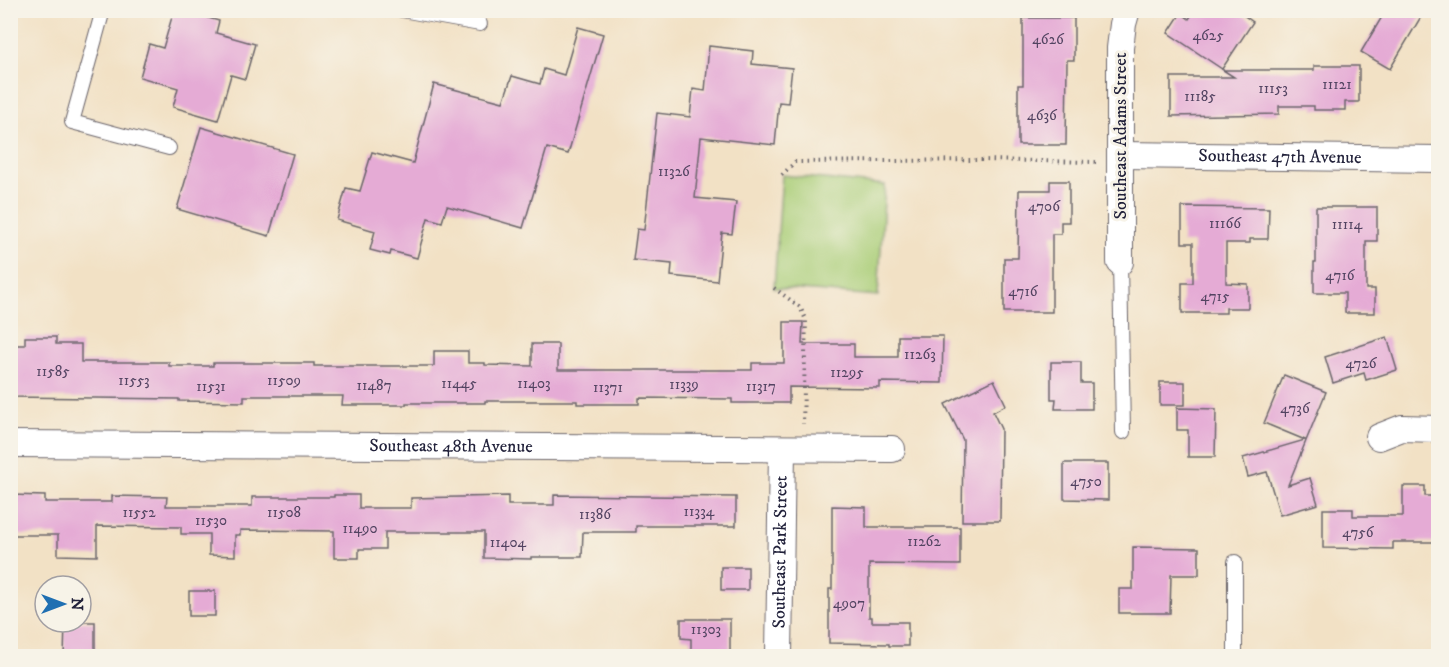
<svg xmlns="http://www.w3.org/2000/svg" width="1449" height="667" font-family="'IM FELL DW Pica',serif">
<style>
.green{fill:#a9cd76;stroke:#667858;stroke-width:1.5}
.building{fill:#e5abd5}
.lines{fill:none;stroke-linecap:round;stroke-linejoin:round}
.service-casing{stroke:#6b656b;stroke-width:16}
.minor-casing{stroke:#6b656b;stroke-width:28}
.path{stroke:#6b656b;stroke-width:4;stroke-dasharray:1.5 4.5;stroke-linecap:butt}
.service{stroke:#fff;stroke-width:14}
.minor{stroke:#fff;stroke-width:26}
.labels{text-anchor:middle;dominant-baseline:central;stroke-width:6;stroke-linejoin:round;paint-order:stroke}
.number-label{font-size:15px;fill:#534462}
.street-label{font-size:18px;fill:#22223b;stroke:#f7f3e8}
</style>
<rect width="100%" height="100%" fill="#f7f3e8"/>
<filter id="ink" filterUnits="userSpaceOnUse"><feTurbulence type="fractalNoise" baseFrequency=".0167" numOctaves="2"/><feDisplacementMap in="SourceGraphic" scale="12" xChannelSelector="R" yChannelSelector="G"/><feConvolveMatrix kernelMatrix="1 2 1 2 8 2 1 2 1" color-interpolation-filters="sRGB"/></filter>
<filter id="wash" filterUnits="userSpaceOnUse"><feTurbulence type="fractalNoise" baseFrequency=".008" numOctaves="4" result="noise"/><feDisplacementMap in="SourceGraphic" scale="24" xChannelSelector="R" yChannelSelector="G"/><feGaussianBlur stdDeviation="1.35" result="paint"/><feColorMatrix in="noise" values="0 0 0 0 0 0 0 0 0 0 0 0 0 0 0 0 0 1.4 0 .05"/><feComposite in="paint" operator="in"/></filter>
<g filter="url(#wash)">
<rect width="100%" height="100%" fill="#f2e1c5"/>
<!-- green -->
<polygon class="green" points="782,175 885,185 878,296 774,288"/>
<g id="blocks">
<!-- building -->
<g class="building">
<polygon points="174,10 181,10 219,21 216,33 255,44 245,79 231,75 218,120 173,107 178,88 140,77 149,44 163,48"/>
<polygon points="1195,10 1236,10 1253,22 1222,69 1168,33 1181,13 1189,19"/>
<polygon points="1386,10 1425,10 1390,69 1361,52"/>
<polygon points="1023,18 1074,18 1074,60 1067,60 1066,145 1018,145 1018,85 1023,85"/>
<polygon points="578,27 603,34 568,154 547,148 523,228 447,206 442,222 428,218 417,258 391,251 390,255 370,250 375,231 337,220 346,188 360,191 372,152 413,163 434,84 503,102 512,76 540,84 544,69 564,75"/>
<polygon points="709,46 753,51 752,64 792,68 788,103 779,102 775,145 701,137 695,198 736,202 732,234 722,233 717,281 671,276 672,264 633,260 637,229 644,230 657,113 690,117 693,89 705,91"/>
<polygon points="1314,66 1359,66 1359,102 1345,102 1345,110 1314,110 1314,106 1279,106 1279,114 1171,116 1171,77 1234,77 1223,70 1314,70"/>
<polygon points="201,127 293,154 269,236 177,209"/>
<polygon points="1050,181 1069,181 1069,222 1061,222 1061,234 1052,234 1052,312 1004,312 1004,258 1018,258 1019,190 1050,190"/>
<polygon points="1182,207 1269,208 1268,239 1250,239 1250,243 1226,243 1226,283 1248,284 1248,308 1226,308 1226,313 1182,313 1182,283 1193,283 1193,243 1182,243"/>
<polygon points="1316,207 1377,207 1377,241 1366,241 1366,289 1375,289 1375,313 1345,313 1345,293 1314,293 1314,262 1316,262"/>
<polygon points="784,322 803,322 802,344 854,344 854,357 898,357 898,336 943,336 942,383 880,382 880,388 789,387 789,403 732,403 732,399 639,398 639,404 577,404 577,401 485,401 485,403 406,403 406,405 342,405 343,396 244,396 244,402 179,401 179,399 10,397 10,345 25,345 25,337 56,337 56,344 81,344 81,362 169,362 169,366 213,366 213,363 314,363 314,366 434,366 434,351 468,351 468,363 485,363 485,365 532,366 532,344 558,344 558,370 752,370 752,363 784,363"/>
<polygon points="1387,337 1397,370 1366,380 1364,373 1333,383 1325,357"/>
<polygon points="1051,362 1081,362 1081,383 1092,383 1092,409 1055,409 1056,399 1051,399"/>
<polygon points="1284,375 1326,392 1288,485 1310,478 1318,504 1280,515 1267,472 1248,477 1243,458 1305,440 1264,423"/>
<polygon points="994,380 1006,405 993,412 1001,429 1000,521 962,521 963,440 945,404"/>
<rect x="1160" y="382" width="25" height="23"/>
<polygon points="1177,408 1216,409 1215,457 1188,457 1188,430 1177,430"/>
<polygon points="1064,463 1108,463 1108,500 1064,499"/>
<polygon points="1403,486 1425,486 1425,496 1438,496 1438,542 1393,542 1393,549 1323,548 1323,509 1353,509 1353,516 1403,516"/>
<polygon points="10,495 45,496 45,502 112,502 112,496 167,497 166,506 252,506 252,497 334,497 334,495 359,495 359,508 411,508 411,498 508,496 508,505 554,505 554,495 736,497 736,526 636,526 636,532 583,532 582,557 531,557 531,559 484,558 484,532 385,532 385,549 359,549 359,558 334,558 334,531 240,530 240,535 235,535 235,556 209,555 209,534 181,534 181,527 97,526 97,556 58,555 58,535 10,535"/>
<polygon points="832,506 866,507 866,527 960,527 960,565 869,564 869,617 872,617 872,622 908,622 908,646 889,646 889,644 829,643 829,589 832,589"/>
<polygon points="1133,547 1199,548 1199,575 1171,575 1170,613 1119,613 1119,589 1133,589"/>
<rect x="721" y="567" width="27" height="23"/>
<rect x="189" y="591" width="26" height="25"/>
<polygon points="681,619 730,619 730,657 691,657 691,639 681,638"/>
<polygon points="65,622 95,622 95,657 64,657"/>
</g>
</g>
</g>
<g filter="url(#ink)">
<use href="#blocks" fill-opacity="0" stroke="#6b656b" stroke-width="1.5"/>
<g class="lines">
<defs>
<g id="service">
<polyline points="103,10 72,122 169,148"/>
<polyline points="402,10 480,24"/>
<polyline points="1120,262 1123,432"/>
<polyline points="1235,562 1235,656"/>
</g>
<g id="minor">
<path id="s1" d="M1121,155L1438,159"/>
<polyline points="1120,262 1120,48 1123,24 1127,10"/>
<polyline points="1379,437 1402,428 1438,429"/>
<path id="s2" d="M10,444L892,449"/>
<path id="s3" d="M779,656L782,449"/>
</g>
</defs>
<!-- service casing -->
<use href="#service" class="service-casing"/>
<!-- minor casing -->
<use href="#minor" class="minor-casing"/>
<!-- path -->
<g class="path">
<polyline points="782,175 795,162 980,160 1096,162"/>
<polyline points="774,288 800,307 806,320 803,424"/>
</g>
<!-- service -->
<use href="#service" class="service"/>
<!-- minor -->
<use href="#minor" class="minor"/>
</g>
</g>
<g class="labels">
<!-- number labels -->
<g class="number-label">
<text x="1208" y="35">4625</text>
<text x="1048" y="39">4626</text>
<text x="1337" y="84">11121</text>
<text x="1273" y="88">11153</text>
<text x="1200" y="96">11185</text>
<text x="1042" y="115">4636</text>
<text x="674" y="171">11326</text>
<text x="1044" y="206">4706</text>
<text x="1225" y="223">11166</text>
<text x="1347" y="224">11114</text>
<text x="1340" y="275">4716</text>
<text x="1023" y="291">4716</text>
<text x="1215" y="296">4715</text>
<text x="920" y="354">11263</text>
<text x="1361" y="363">4726</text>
<text x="53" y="371">11585</text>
<text x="847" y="372">11295</text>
<text x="134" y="380">11553</text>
<text x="284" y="380">11509</text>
<text x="459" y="383">11445</text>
<text x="534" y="383">11403</text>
<text x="684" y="384">11339</text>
<text x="374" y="385">11487</text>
<text x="211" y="386">11531</text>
<text x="761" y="386">11317</text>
<text x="608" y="387">11371</text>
<text x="1295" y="408">4736</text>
<text x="1086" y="481">4750</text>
<text x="699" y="511">11334</text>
<text x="139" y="512">11552</text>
<text x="284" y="512">11508</text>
<text x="595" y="514">11386</text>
<text x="211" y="520">11530</text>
<text x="360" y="528">11490</text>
<text x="1358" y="532">4756</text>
<text x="924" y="541">11262</text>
<text x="508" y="542">11404</text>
<text x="849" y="603">4907</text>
<text x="706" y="629">11303</text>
</g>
<!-- street labels -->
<g class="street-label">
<text transform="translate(1121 136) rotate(-90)">Southeast Adams Street</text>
<text stroke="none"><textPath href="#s1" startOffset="159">Southeast 47th Avenue</textPath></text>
<text stroke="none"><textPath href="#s2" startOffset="441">Southeast 48th Avenue</textPath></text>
<text stroke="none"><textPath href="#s3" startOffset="104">Southeast Park Street</textPath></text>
</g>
</g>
<!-- margin -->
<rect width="1449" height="667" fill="none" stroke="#f7f3e8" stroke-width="36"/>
<!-- north arrow -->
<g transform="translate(63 604) rotate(90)"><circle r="28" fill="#f7f3e8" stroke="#a29fa3" stroke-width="1.5"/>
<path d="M0-4.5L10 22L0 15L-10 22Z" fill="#1f6fb2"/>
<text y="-9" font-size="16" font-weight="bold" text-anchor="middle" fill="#22223b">N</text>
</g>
</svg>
